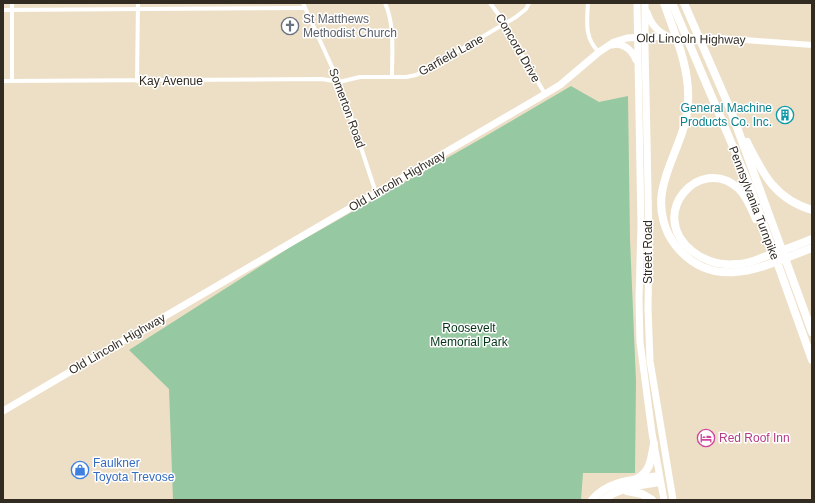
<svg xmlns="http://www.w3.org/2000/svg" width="815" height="503" font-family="Arial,sans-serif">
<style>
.green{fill:#96c8a2}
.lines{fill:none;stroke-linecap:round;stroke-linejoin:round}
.street{stroke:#fff;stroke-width:4}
.secondary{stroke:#fff;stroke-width:6}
.primary{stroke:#fff;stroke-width:7}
.highway{stroke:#fff;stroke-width:8}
.labels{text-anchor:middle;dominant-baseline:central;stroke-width:3;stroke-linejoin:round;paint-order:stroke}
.worship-label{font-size:12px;fill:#5b616d;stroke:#fff;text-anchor:start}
.street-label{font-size:12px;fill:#312b22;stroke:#fff}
.culture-label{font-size:12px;fill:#0d838f;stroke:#fff;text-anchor:end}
.park-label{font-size:12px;fill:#043417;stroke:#fff}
.hotel-label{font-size:12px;fill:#b23c85;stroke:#fff;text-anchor:start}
.shop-label{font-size:12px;fill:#366cbe;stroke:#fff;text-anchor:start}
</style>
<rect width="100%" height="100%" fill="#eddfc6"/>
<!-- green -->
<polygon class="green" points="571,86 599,102 628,96 630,239 636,381 635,473 583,473 581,500 173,500 169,389 129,350 292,246 484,137"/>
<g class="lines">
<!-- street -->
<g class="street">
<polyline points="303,3 341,87 376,193"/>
<path d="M385,3C395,25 392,53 392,77"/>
<polyline points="490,3 499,15 545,94"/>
<path d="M588,3C587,21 584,38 599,52"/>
<polyline points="3,10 305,8"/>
<polyline points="3,81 322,79 339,82 360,77 406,77 416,75 426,70 516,17 526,9 529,3"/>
<polyline points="12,81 12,3"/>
<polyline points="137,81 138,3"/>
</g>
<!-- secondary -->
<g class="secondary">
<polyline points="645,37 669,37"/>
<polyline points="684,37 719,38 812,45"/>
</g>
<!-- primary -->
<g class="primary">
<polyline points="637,3 641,225 639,299 640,342 652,433 664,500"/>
<polyline points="645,3 645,48 647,140 649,243 648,309 650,361 673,500"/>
<path d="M647,12C651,25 658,33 670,37"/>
<path d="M612,45C623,42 632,50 636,60"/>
<polyline points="3,411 540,97 560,85 599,52 614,42 627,38 645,37"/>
</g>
<!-- highway -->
<g class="highway">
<path d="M664,3C675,35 690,68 688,102C687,135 667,161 662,192C659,211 664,231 676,246C715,294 766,265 812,248"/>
<polyline points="672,3 751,189 812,360"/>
<polyline points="684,3 731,111 812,332"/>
<path d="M747,142C763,174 775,199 812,210"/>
<path d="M756,219C751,208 747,196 738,188C700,154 646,214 692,251C705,261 721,266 737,264C749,264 759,259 769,255C784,250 798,245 812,239"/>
<path d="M638,478C651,471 651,458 654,444"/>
<polyline points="627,491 642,494 652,500"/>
<path d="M592,500C608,480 635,480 659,476"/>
<path d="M603,500C620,487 640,485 660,482"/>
</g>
</g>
<!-- icons -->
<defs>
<symbol id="church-ring" viewBox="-11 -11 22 22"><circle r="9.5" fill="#fff" stroke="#6b7280" stroke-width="1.5"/><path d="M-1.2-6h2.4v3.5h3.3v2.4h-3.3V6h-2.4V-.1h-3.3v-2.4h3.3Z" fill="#6b7280"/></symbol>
<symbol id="building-ring" viewBox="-11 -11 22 22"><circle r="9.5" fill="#fff" stroke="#0f9aa8" stroke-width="1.5"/><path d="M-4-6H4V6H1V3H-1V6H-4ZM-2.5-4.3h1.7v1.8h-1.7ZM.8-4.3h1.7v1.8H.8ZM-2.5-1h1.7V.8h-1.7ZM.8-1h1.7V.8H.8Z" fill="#0f9aa8"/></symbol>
<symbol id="hotel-ring" viewBox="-11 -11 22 22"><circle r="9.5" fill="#fff" stroke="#d1479c" stroke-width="1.5"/><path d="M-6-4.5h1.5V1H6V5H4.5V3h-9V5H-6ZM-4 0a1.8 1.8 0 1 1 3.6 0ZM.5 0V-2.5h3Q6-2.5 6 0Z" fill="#d1479c"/></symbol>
<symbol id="shop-ring" viewBox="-11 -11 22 22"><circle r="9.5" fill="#fff" stroke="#3f7fe0" stroke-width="1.5"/><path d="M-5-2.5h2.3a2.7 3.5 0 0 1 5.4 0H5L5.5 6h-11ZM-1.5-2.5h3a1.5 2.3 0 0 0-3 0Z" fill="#3f7fe0"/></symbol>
</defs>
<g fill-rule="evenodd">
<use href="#church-ring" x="280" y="16" width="20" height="20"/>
<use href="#building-ring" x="775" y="105" width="20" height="20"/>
<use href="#hotel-ring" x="696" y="428" width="20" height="20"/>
<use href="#shop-ring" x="70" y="460" width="20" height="20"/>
</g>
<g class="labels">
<!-- worship labels -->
<g class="worship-label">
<text x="303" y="19">St Matthews<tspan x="303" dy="14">Methodist Church</tspan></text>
</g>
<!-- street labels -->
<g class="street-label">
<text transform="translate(691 39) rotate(1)">Old Lincoln Highway</text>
<text transform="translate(518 48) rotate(60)">Concord Drive</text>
<text transform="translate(451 55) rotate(-29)">Garfield Lane</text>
<text x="171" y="81">Kay Avenue</text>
<text transform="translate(347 108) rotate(70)">Somerton Road</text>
<text transform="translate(397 181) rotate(-30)">Old Lincoln Highway</text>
<text transform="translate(754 203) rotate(69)">Pennsylvania Turnpike</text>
<text transform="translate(648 252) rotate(-90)">Street Road</text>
<text transform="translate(117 344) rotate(-30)">Old Lincoln Highway</text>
</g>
<!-- culture labels -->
<g class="culture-label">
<text x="772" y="108">General Machine<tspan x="772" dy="14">Products Co. Inc.</tspan></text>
</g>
<!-- park labels -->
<g class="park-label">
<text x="469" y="328">Roosevelt<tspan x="469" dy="14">Memorial Park</tspan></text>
</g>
<!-- hotel labels -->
<g class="hotel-label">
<text x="719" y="438">Red Roof Inn</text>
</g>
<!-- shop labels -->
<g class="shop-label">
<text x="93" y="463">Faulkner<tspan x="93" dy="14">Toyota Trevose</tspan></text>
</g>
</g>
<!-- border -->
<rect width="815" height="503" fill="none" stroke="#312b22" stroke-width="8"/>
</svg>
